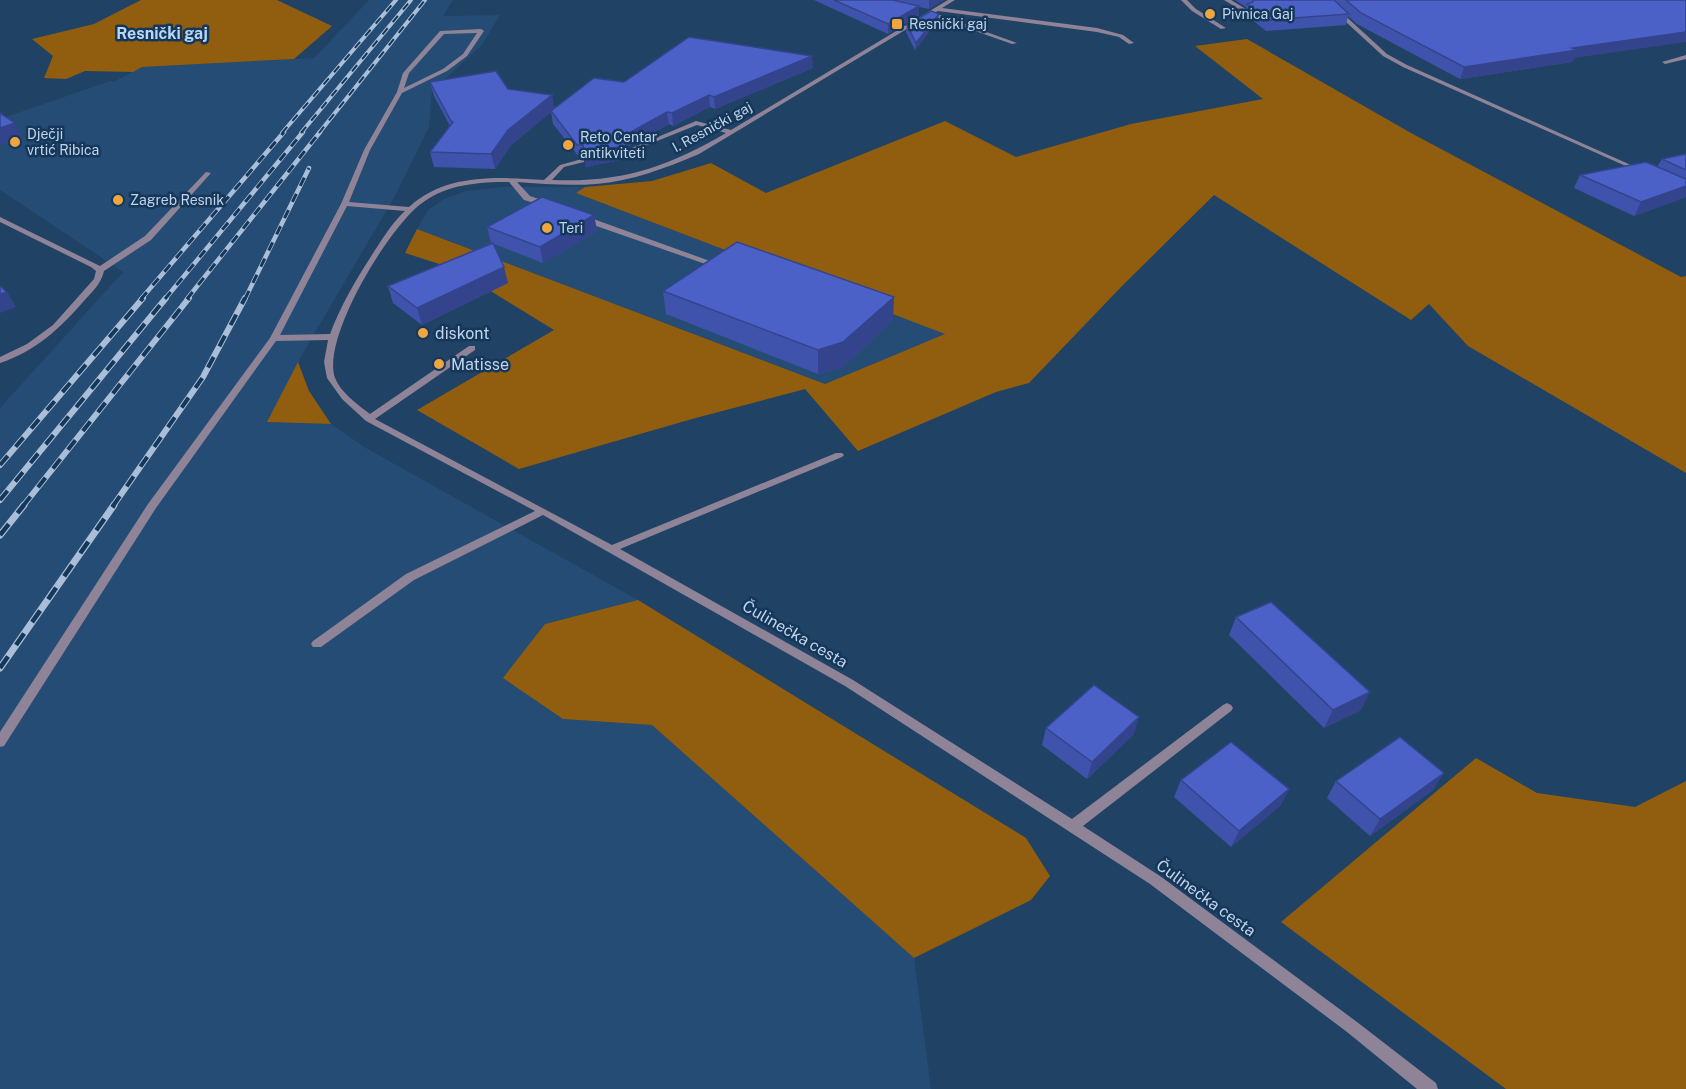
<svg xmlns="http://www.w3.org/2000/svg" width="1686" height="1089" font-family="'Public Sans',sans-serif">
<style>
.built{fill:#244c74}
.green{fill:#905e0e}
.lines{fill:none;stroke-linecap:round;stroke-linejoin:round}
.minor{fill:#8f8398;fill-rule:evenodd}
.rail-far3-casing{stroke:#aabfd7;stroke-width:4}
.rail-far2-casing{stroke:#aabfd7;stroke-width:4.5}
.rail-far1-casing{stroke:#aabfd7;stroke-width:6}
.rail-casing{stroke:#aabfd7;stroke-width:7}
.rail-far3{stroke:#15375a;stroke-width:2;stroke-dasharray:8;stroke-linecap:butt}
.rail-far2{stroke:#15375a;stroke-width:3;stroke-dasharray:9;stroke-linecap:butt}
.rail-far1{stroke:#15375a;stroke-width:4;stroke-dasharray:12;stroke-linecap:butt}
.rail{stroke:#15375a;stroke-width:4.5;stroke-dasharray:14;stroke-linecap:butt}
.wall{fill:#4053ac}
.shaded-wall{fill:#34448c}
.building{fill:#4b61c8;stroke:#34448c;stroke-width:1.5}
.poi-dot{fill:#f0a63f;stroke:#15375a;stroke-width:2}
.labels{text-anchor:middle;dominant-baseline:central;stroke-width:5;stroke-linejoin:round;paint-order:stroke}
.far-poi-label{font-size:14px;fill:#c1d4ea;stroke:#15375a;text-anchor:start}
.far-street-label{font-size:14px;fill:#c1d4ea;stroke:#15375a}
.far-quarter-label{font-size:16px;font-weight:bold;fill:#b7d6f8;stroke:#15375a}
.poi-label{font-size:16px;fill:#c1d4ea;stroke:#15375a;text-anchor:start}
.street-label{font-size:16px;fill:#c1d4ea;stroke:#15375a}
</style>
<rect width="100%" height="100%" fill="#204265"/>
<!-- built -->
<g class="built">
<polygon points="369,0 453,0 443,16 500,15 482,45 432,91 429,127 395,196 303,353 268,422 331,424 366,448 638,600 545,624 563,719 652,725 914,958 931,1089 0,1089 0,408 123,272 0,190 0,119 110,81 113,82 142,67 314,58"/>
<polygon points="503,187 585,187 576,193 946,334 825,384 417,229 428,210 444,199 466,191"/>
</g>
<!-- green -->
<g class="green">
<polygon points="141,0 277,0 332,26 294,59 142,67 133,72 85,71 66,79 44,78 53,56 32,39 94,24"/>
<polygon points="1247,39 1411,133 1681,277 1686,276 1686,473 1468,346 1429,304 1411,320 1214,195 1122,286 1029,383 996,392 858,451 805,389 692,419 519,469 417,410 554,330 455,269 405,253 417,229 825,384 945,334 576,193 585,187 652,181 711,163 766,193 945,121 1016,157 1131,124 1263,99 1195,46"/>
<polygon points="298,362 309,391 331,424 267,422"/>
<polygon points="638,600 1026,838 1050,876 1031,900 914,958 652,725 563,719 503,678 545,624"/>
<polygon points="1476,758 1537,793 1635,807 1686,781 1686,1089 1506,1089 1281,922"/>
</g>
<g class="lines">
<!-- minor -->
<g class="minor">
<path d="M948,0H955L942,8L1097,28L1123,35L1134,43L1129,44L1119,37L1097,32L938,11L934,13L1017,43L1012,44L930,15L699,154C666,168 632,181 596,184C570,186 543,184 517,182L530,196L551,203V207H548L524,200L509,182C479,182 447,184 422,203C389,227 321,338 335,378C341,393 358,405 370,414L469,346H475V350L375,419L612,545L836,453H842L844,455L842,457L620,549L853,680L1072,819L1223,705L1227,703L1231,705L1233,708L1231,711L1083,826L1160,876L1357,1022L1436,1083L1438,1089H1417L1347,1032L1150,884L845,686L543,515L414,580L321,647H313L311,644L313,641L406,574L535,511L366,421L342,399L327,378L324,362L328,340L276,341L156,508L4,746L0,747V732L148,504L270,338L341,204L364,150L397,92L403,73L440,31L481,29L484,31L467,56L447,71L402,93L370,150L349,202L409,207C446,173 499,177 544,180L560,165L582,159L584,160V162L564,167L552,180C621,183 668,167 726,133L697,125L627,153L622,152L696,121L731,130ZM477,33L463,54L443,69L404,88L409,73L444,34ZM347,206L405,211C394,221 387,232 379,244C360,273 342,302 330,334L280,335Z"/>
<polygon points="1181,0 1187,0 1196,9 1226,28 1221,29 1192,11"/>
<polygon points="1224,0 1231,0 1249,11 1244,12"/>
<polygon points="1322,0 1328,0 1387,54 1407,65 1642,170 1637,171 1403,67 1383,56"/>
<polygon points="1686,55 1686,59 1665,64 1662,62"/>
<path d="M206,172L211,173L151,240L104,271C101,284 92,292 83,302C59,329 36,351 0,363V357L27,344L53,325L94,279L96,271L91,267L0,222V217L100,266L145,236Z"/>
<polygon points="579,216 585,216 721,265 720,267 714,267 579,220"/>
</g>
<defs>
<g id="rail-far3">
<polyline points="282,133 396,0"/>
<polyline points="301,133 411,0"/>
<polyline points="319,133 425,0"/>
</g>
<g id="rail-far2">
<polyline points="141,299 284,132"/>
<polyline points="165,299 303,132"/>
<polyline points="187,299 320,132"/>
<polyline points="245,299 309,168"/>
</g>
<g id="rail-far1">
<polyline points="0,465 143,298"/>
<polyline points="0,500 166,298"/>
<polyline points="23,506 189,298"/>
<polyline points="113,506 203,377 245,298"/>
</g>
<g id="rail">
<polyline points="0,535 24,505"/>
<polyline points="0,668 114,505"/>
</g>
</defs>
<!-- rail-far3 casing -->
<use href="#rail-far3" class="rail-far3-casing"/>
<!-- rail-far2 casing -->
<use href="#rail-far2" class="rail-far2-casing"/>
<!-- rail-far1 casing -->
<use href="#rail-far1" class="rail-far1-casing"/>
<!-- rail casing -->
<use href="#rail" class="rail-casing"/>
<!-- rail-far3 -->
<use href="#rail-far3" class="rail-far3"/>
<!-- rail-far2 -->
<use href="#rail-far2" class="rail-far2"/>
<!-- rail-far1 -->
<use href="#rail-far1" class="rail-far1"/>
<!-- rail -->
<use href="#rail" class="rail"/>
</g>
<!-- wall -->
<g class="wall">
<polygon points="814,0 944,0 929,9 919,7 919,15 888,34"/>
<polygon points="1235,0 1686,0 1574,58 1572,62 1460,79 1357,24 1348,16 1346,25 1266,31 1245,14 1246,7"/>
<polygon points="938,20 915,50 906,32 907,25"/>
<polygon points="813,68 715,109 710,107 673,126 669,124 627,147 629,158 586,167 585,158 579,157 553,124 551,112 511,145 495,169 434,167 430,152 450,126 434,96 430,82 508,89 552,95 554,109 624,82"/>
<polygon points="1686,154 1686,197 1634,216 1574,188 1580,175 1657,167 1662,159"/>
<polygon points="594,215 597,231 543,263 494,244 508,283 422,325 393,303 388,286 491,243 487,227"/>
<polygon points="663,291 893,320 843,367 818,374 666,314"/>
<polygon points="1236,617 1361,710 1324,728 1229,635"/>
<polygon points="1046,728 1134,734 1087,779 1042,745"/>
<polygon points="1181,780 1289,789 1280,806 1231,847 1174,797"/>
<polygon points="1336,781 1433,790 1370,836 1327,798"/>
</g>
<!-- shaded-wall -->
<g class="shaded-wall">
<polygon points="929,0 944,0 929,9"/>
<polygon points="919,6 919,15 888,34 888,24"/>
<polygon points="939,14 938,20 915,50 916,43"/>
<polygon points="1686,32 1686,42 1574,58 1572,62 1460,79 1464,67 1572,48"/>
<polygon points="812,56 813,68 715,109 714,97"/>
<polygon points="552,95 555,109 511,145 495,169 491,154 508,130"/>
<polygon points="709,95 710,107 673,126 672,113"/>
<polygon points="667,112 669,124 627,147 629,158 586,167 584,154"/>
<polygon points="15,123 23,138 0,145 0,128"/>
<polygon points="1686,186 1686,197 1634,216 1641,202"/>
<polygon points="594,215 597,231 543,263 540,247"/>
<polygon points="504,267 508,283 422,325 417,308"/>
<polygon points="7,292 16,307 0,313 0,294"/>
<polygon points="894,297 893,320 843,367 818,374 818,350"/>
<polygon points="1370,692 1361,710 1324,728 1333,710"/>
<polygon points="1139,717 1134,734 1087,779 1092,762"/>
<polygon points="1444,773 1433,790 1370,836 1380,819"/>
<polygon points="1289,789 1280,806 1231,847 1239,831"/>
</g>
<!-- building -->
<g class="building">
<polygon points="834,0 893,0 919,6 888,24"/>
<polygon points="1253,0 1334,0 1349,14 1268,20 1247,4 1253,2"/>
<polygon points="1346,0 1686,0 1686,32 1572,48 1577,50 1464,67 1361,13"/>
<polygon points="931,11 939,14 916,43 907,25"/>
<polygon points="689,37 812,56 714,97 709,95 672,113 667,112 618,139 627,145 584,154 583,145 577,145 551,111 594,78 624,82"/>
<polygon points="496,71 508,89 552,95 508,130 491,154 430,152 453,122 451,121 430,82"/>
<polygon points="0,113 15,123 0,128"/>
<polygon points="1686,154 1686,170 1662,159"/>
<polygon points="1646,162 1686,179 1686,186 1641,202 1580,175"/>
<polygon points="542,197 594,215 540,247 487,227"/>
<polygon points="737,242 894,297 843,342 818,350 663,291"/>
<polygon points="493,243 504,267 417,308 388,286"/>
<polygon points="0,286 7,292 0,294"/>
<polygon points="1271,602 1370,692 1333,710 1236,617"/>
<polygon points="1094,685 1139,717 1092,762 1046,728"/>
<polygon points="1400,737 1444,773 1380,819 1336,781"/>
<polygon points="1231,742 1289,789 1239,831 1181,780"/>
</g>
<!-- markers -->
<g class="poi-dot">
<circle cx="1210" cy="14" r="6"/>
<rect x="891" y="18" width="12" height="12" rx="3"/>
<circle cx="15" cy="142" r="6"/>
<circle cx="568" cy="145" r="6"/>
<circle cx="118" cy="200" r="6"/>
<circle cx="547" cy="228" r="6"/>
<circle cx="423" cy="333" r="6"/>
<circle cx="439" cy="364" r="6"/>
</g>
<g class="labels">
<!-- far-poi labels -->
<g class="far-poi-label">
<text x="1222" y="14">Pivnica Gaj</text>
<text x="909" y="24">Resnički gaj</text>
<text x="27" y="134">Dječji<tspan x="27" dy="16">vrtić Ribica</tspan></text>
<text x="580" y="137">Reto Centar<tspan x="580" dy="16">antikviteti</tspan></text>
<text x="130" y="200">Zagreb Resnik</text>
<text x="559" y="228">Teri</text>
</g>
<!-- far-street labels -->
<g class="far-street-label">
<text transform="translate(712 127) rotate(-29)">I. Resnički gaj</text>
</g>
<!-- far-quarter labels -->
<g class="far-quarter-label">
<text x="162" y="33">Resnički gaj</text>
</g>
<!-- poi labels -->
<g class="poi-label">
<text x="435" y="333">diskont</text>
<text x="451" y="364">Matisse</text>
</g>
<!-- street labels -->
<g class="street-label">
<text transform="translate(795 634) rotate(30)">Čulinečka cesta</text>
<text transform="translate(1206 898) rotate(36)">Čulinečka cesta</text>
</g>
</g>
</svg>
